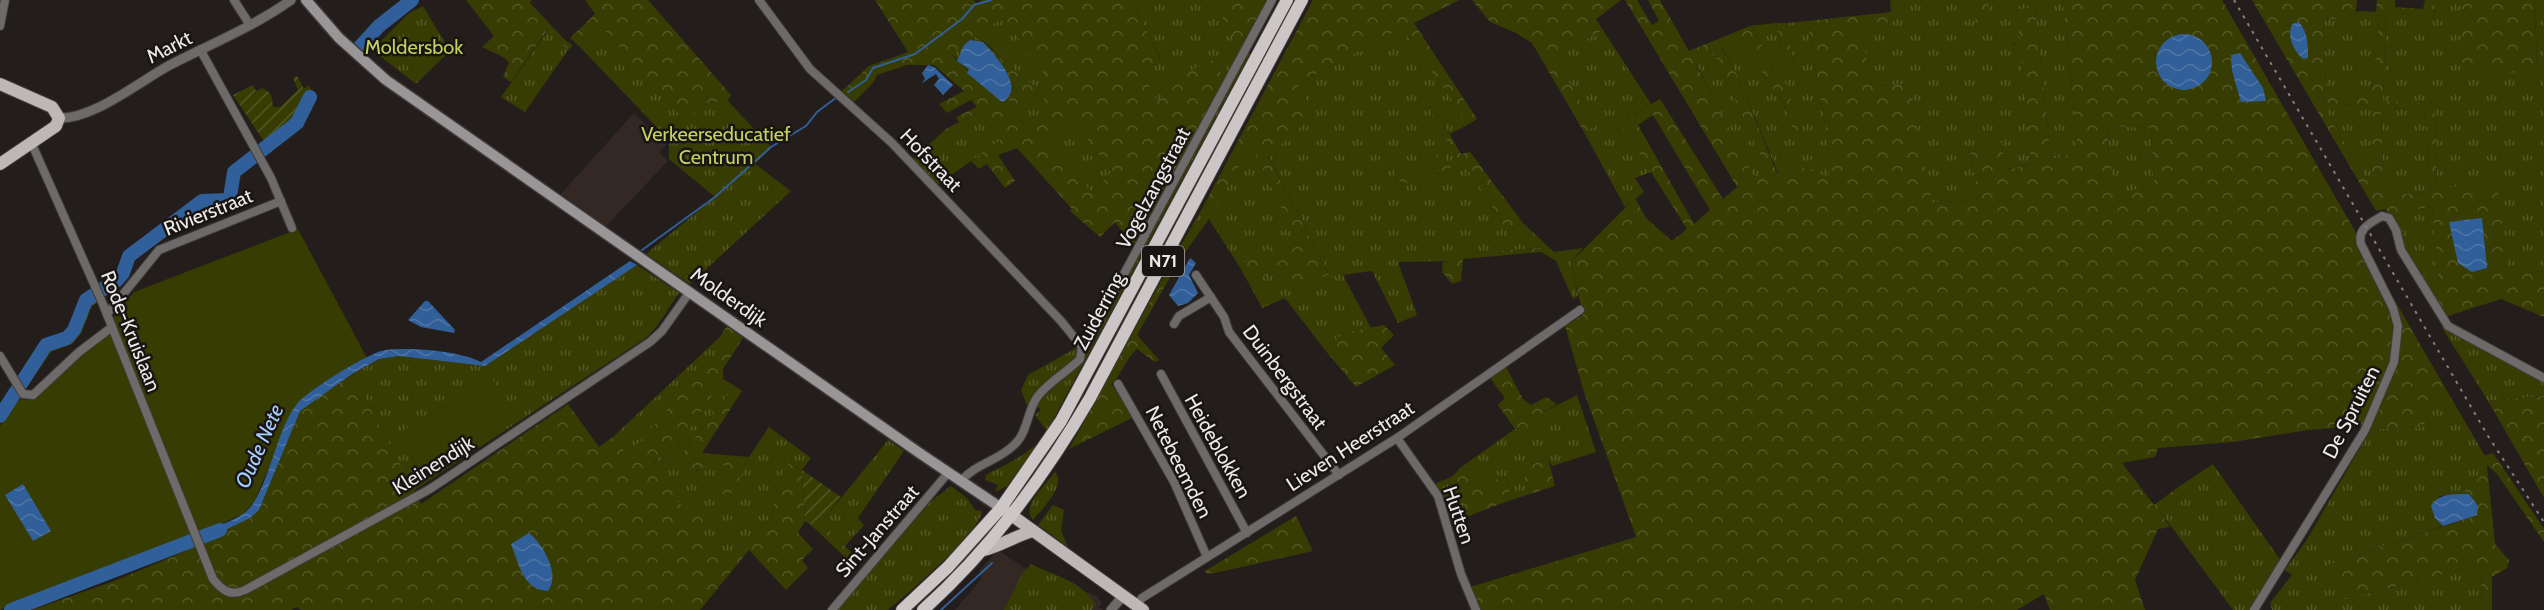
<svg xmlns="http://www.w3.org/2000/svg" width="2544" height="610" font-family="Cabin,sans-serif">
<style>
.built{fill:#332824}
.grass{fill:url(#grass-tufts)}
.forest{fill:url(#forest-crowns);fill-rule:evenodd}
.garden{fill:url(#garden-furrows)}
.pitch{fill:#373c02}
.water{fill:url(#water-waves)}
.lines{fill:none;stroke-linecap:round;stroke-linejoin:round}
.stream{stroke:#315f99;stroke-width:2}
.river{stroke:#315f99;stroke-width:14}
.minor-casing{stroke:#3f3b39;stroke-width:10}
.tertiary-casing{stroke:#3f3b39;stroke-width:11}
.secondary-casing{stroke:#3f3b39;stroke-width:13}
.primary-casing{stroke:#3f3b39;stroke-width:14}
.trunk-casing{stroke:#3f3b39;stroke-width:14}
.minor{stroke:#6d6a6a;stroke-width:8}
.tertiary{stroke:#6d6a6a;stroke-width:9}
.secondary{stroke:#9a9596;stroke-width:10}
.primary{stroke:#bdb7b7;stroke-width:12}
.trunk{stroke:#ccc6c6;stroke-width:12}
.rail{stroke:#84807f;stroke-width:2;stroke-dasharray:3 6;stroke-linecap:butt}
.labels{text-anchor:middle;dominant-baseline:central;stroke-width:5;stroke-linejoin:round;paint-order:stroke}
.shield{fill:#191513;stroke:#adaaa9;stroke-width:1.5}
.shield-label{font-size:18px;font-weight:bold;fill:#edeae9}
.street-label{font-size:20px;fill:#edeae9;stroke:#191513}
.park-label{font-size:20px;fill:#c4d162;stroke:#191513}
.water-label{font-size:21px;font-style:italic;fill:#a6cdff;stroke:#191513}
</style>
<defs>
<pattern id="grass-tufts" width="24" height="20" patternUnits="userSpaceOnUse" patternTransform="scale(1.5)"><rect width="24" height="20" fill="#373c02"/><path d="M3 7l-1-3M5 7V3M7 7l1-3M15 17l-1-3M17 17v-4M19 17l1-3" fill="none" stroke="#545827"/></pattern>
<pattern id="forest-crowns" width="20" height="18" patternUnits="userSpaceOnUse" patternTransform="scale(1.5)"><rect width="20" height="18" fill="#373c02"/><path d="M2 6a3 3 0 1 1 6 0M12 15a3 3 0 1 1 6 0" fill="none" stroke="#545827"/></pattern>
<pattern id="garden-furrows" width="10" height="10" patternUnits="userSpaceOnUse" patternTransform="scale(1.5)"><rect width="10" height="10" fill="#373c02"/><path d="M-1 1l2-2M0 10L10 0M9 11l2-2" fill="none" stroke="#545827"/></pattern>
<pattern id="water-waves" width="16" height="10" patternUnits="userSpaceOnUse" patternTransform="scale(1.5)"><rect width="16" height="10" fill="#315f99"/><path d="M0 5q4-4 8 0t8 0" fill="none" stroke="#4f76a7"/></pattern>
</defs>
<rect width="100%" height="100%" fill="#231e1c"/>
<!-- built -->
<g class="built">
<polygon points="634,113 666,145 659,152 668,161 606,226 561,194"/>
<polygon points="998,550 1028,570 1097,596 1102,603 1099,607 1103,610 955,610 981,579 980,570"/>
</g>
<!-- grass -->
<g class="grass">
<polygon points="1132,0 1213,0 1240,51 1223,81 1216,60 1167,81 1171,92 1157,101 1143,72 1161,60"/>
<polygon points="1890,0 2063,0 2078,153 2051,159 2035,8 2016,10 2021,43 2012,43 2021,53 2031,164 2004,170 2002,143 1970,153 1979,199 1931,203 1910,84 1872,86 1860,26 1892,22"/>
<polygon points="2435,0 2461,0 2462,71 2537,72 2535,0 2544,0 2544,271 2508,275 2437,188 2435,104 2383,102 2386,11 2434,18"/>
<polygon points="423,6 450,51 416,84 380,56 377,45 409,13"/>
<polygon points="2357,11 2380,12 2372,92 2350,93 2326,89 2323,18 2354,21"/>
<polygon points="1004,18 1049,80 1036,87 1018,75 984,28"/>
<polygon points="1807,21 1831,159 1829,181 1778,173 1737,75 1722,47 1740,40 1785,107 1793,130 1800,132 1787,86 1750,26 1776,23 1780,45 1790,67 1794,67 1787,23"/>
<polygon points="602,27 685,120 708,103 728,101 771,147 755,164 791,191 690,284 646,254 715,197 669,159 669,140 579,46"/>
<polygon points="1402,27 1469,124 1450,134 1433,106 1429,107 1457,158 1447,164 1442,153 1439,167 1405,176 1391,163 1401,185 1465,164 1507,230 1523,223 1554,252 1583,248 1571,262 1578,296 1573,299 1556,261 1541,252 1539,248 1455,254 1454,261 1398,262 1417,315 1398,323 1372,271 1343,275 1371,328 1344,333 1325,350 1285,298 1262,308 1248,282 1285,268 1329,274 1268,155 1314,115 1298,84"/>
<polygon points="549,29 568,50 525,112 501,97"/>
<polygon points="1603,30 1651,104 1620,123 1651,172 1635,178 1644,192 1625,207 1584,132 1595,126 1554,57"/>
<path d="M974,36C990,43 1018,76 1013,95L1020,106L1039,92L1049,107L1024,124L952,54Z"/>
<polygon points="1713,51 1770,176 1756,181 1696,63"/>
<polygon points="1247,53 1250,54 1047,431 1035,415 1041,410 1035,405 1083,360 1085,350"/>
<polygon points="2321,103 2373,106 2372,177 2364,176"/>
<polygon points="2381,107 2424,111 2431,192 2401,194 2383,180"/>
<polygon points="983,110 1008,135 937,185 912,160 946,129"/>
<polygon points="1075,123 1112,172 1091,192 1044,136"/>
<polygon points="2109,126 2151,128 2154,185 2115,195 2108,146"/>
<polygon points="1251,145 1295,234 1239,266 1209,219 1181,258 1177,252 1199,214 1209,218"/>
<polygon points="2432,206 2439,284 2427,287 2403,250 2391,216"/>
<polygon points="637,265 679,293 657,326 647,337 413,491 352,374 379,359 399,356 485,366"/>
<polygon points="2441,326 2544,382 2544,396 2488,401"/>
<polygon points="720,337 722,347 627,457 614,436"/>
<polygon points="1078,347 1078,357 1028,408 1021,390 1028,375"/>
<polygon points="723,379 735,386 683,453 696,471 712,465 731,466 723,484 710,484 734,492 749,457 769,427 811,458 802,470 789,463 779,481 771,517 730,555 723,554 699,532 704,519 677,502 673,492 654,474 654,464 659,457 670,458"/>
<polygon points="2443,384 2485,456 2479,479 2469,494 2439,496 2435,518 2443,526 2328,565 2342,600 2481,565 2482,610 2272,610 2270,603 2292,575 2285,570 2306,541 2371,429 2422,427"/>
<polygon points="1577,395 1596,452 1552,466 1548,458 1521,467 1530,494 1505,502 1510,492 1506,477 1487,482 1474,469 1460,468 1515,429 1531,432 1540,426 1542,413"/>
<polygon points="888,440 904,451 858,518 864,525 845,546 821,523"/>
<polygon points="1039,443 1007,486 995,492 998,485 985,480 986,475 1018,458"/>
<polygon points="2213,464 2281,561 2251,610 2233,610 2159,510 2182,495 2177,488"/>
<path d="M1055,472C1067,485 1042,509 1033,520C1020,508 1046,484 1055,472Z"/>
<polygon points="1451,477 1448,482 1461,514 1448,518 1434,484"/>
<path d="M951,486L967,498L975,510L982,511C980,533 907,594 888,610H837L931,501Z"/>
<polygon points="1053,505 1064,510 1061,531 1068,547 1038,525"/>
<path d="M1031,564C1054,576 1082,580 1095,605L1092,610H1004L1021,576Z"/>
</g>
<!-- forest -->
<g class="forest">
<polygon points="466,0 532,0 530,3 566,41 573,45 568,50 548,29 511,82 503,77 509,63 505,58 482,47 494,36"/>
<polygon points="585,0 648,0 731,95 728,101 708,103 685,121 602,27 579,46 570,38 595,14"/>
<path d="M875,0H973L978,4L982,0H1132L1161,61L1143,72L1157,101L1171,92L1167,81L1216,59L1223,81L1136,248L1115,222L1100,237L1070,211L1072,209L1017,148L998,155L1015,181L1005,188L987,164L979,169L971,161L1007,135L983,110L959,122L956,117L977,107L971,100L947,113L939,104L964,91L934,65H907L877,75L873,83L854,102L842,91L869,66L908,52ZM1004,18L1048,80L1036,87L1018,75L985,28ZM974,36C996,45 1005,67 1014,88L1009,101L1020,106L1039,92L1049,107L1024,124L952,55ZM1075,123L1112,172L1091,192L1045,137Z"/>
<polygon points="1213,0 1268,0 1240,51"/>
<polygon points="1313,0 1459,0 1414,23 1477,119 1469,124 1401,28 1298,84 1314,115 1268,156 1329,274 1300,289 1285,268 1248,282 1239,266 1294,234 1251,145 1209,219 1199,214"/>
<polygon points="1472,0 1621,0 1596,19 1603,30 1554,57 1595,126 1584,132 1532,43 1516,33 1490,22"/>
<path d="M1625,0H1637L1652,25L1659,21L1648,0H1660L1689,51L1750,26L1787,86L1801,132L1793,130L1785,107L1740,40L1722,48L1737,75L1777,173C1795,168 1814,163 1828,180L1831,159L1807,21L1892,12V22L1860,26L1872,86L1910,84L1932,203L1979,199L1970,153L2002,143L2005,170L2031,164L2021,54L2012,55L2011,44L2020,43L2016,9L2035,8L2051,159L2078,153L2063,0H2222L2443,384L2423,427L2371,429L2360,426L2308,430L2233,442L2158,448L2155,457L2122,463L2154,505L2177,488L2182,495L2159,510L2170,527L2158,529L2135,580L2145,610H2050L2044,594L2017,610H1480L1470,587L1636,537L1584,392L1565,326L1583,315L1571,262L1635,198L1646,218L1672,241L1687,229L1620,123L1660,99L1723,199L1737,187ZM1713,51L1770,176H1769L1756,180L1696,64ZM1653,115L1710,210L1694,224L1638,125ZM2109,126L2151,128L2154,185L2115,194L2108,146Z"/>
<polygon points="1972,0 1987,0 1991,30 1978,32"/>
<path d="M2252,0H2357L2355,21L2323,18L2326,89L2350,93L2372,91L2380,12H2376L2377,0H2395V7L2423,9L2425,0H2435L2434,18L2386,11L2383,101L2435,104L2437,188L2497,183L2508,275L2544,271V317L2501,299L2444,317L2427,287L2439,283L2432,206L2391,216L2385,209L2376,211ZM2321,103L2373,106L2371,177L2364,176ZM2381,107L2424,111L2431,192L2401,194L2383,180Z"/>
<polygon points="2461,0 2535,0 2537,73 2461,71"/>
<polygon points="1776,23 1787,23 1794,67 1790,67 1780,45"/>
<polygon points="1433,105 1461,154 1470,152 1523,223 1507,230 1465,164 1401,185 1391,163 1398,161 1405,176 1438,167 1436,155 1442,153 1447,163 1457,158 1429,108"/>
<polygon points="1540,248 1541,252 1463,259 1461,281 1452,284 1442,272 1443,262 1454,261 1454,254"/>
<path d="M1177,252L1181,258L1137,335L1159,360L1155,362L1137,349C1123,362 1124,372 1111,384L1117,392L1121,393L1136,416L1069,449Z"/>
<path d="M95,295L98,302L92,306L81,334L72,344L51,352L27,387L21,381C28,370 36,354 46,346C55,339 66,342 73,330C81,316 80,304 95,295Z"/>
<polygon points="1384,325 1394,335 1381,348 1395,365 1356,387 1325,350 1344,333"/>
<polygon points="727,326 743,338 723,369 723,379 670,458 659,457 654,463 654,474 673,482 677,502 704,518 707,527 700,532 723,554 730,555 771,517 779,481 788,463 802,470 805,521 798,533 813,549 802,560 808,568 786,590 749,550 700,610 302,610 296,607 291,610 32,610 117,580 195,547 259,510 300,411 307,404 352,374 421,504 568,404 599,447 614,436 627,456 721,347 720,337"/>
<polygon points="1506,367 1523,399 1531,405 1546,397 1557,404 1542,413 1540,426 1531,432 1515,429 1498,405 1505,398 1490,378"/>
<path d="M735,386L742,391L702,453L749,457L734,492L713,496L710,484H723L730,466C713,464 701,471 684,471L681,464L683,453Z"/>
<polygon points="2544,396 2544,498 2488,401"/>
<polygon points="2493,453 2544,529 2544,542 2497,474 2487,465 2495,544 2509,560 2507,568 2492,577 2492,610 2482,610 2481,565 2342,600 2328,565 2477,515 2465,491 2467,477 2479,479 2477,458"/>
<polygon points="1548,458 1555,486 1530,494 1521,467"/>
<polygon points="1460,468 1474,469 1487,482 1506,477 1510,492 1505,502 1469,516 1461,514 1448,481"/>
<polygon points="1296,516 1313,551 1219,572 1207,574 1205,571"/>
<polygon points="817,519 857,558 852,564 811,525"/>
</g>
<!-- garden -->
<g class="garden">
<path d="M297,76L304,89L309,85L312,92L296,121L267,146L233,95L253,85L256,91L262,88C273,93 272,97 273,107H280L298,90L293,78Z"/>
<polygon points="802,470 841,497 821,523 816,520 811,525 805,521"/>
</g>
<!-- pitch -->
<g class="pitch">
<polygon points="298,229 367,358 296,405 254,502 243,514 201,533 0,610 0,426 12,407 21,399 30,400 109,332 113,318 134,292"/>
<polygon points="492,379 516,420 422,475 397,434"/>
</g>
<!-- water -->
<g class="water">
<path d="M2299,22C2308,33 2308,44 2308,58L2303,59C2293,50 2287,37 2292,24Z"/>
<circle cx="2184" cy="62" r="28"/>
<path d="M970,40L983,42C996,56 1027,89 1002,102L967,73L969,69L957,61L964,45Z"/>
<polygon points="2240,53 2263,88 2266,101 2241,102 2232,71 2231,55"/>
<polygon points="928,65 934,67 953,85 943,95 934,85 939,79 936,74 922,83 925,79 922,73"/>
<polygon points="2482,218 2487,268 2472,272 2458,263 2449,222"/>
<polygon points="1190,258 1196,263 1189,275 1198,293 1188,303 1178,306 1169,295"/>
<path d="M630,261L637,265L485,366L399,356L379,359L352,374L300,411L259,510L250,518L204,540L201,533C214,527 231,522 243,514C268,497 275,430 297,404C307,391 371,351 386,350C410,347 460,351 481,362Z"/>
<polygon points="425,301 428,301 455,330 454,333 421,327 408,320"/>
<polygon points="23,484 51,531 33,541 5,495"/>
<path d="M2469,494L2478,506L2477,515L2443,526L2435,518L2431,506C2438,493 2455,494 2469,494Z"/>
<path d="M529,533C543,544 561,575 548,591C523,590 519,564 511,544Z"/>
</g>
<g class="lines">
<!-- stream -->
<g class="stream">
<polyline points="848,92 866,80 873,68 915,54 962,19 974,5 991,0"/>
<polyline points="642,250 715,197 771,147 806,126 817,112 837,97"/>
<polyline points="941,610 992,563"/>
</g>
<!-- river -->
<g class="river">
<polyline points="358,49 379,26 412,0"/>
<polyline points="0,416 46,345 67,338 74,330 86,300 117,280 123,273 129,256 202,201 227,200 230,197 234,172 297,123 310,97"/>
<polyline points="11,610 220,530"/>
</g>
<defs>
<g id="minor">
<polyline points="234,0 250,25"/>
<path d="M759,0L810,69L892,143L1061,321L1082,347L1080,359C1067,372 1050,381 1038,396C1027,410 1028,433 1014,445C998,461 975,464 961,481"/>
<polyline points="0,26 5,0"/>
<polyline points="201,51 271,178 292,228"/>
<path d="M31,142L102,302L213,579C222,590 230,597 245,590L430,489L650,342L662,331L689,293"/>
<polyline points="1196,275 1224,317 1229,332 1339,475"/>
<polyline points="107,314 159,250 281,201"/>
<polyline points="1174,324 1179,316 1211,297"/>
<polyline points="1080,343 1091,335 1272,0"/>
<polyline points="0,356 23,394 33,395 79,352 112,327"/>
<polyline points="1161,374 1247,533"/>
<polyline points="1118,384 1174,482 1207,557"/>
<polyline points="1397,438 1438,496 1461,574 1476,610"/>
<polyline points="1137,605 1142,598 1397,438 1580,310"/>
<polyline points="832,610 948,473"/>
<path d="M2254,610L2365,430L2394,362L2398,326L2393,308L2361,244C2357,229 2370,223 2382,216L2389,218L2396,230L2401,250L2448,326L2544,378"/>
</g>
<g id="tertiary">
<path d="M59,118C94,119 140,81 170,65C211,44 253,27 291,0"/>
<polyline points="1111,610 1123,596"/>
</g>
<polyline id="secondary" points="306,0 339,38 386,80 918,452 1001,508"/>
<g id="primary">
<polyline points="0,84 52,107 59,118 56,126 0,164"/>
<polyline points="1003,509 1143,610"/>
<path d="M983,550C994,549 1017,535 1033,531"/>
</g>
<g id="trunk">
<polyline points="902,610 948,567 1001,508 1061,421 1287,0"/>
<path d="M923,610C991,549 1044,477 1090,398L1302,0"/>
</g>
</defs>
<!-- minor casing -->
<use href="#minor" class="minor-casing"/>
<!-- tertiary casing -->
<use href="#tertiary" class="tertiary-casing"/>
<!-- secondary casing -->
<use href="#secondary" class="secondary-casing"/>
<!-- primary casing -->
<use href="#primary" class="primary-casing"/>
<!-- trunk casing -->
<use href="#trunk" class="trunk-casing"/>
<!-- minor -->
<use href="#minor" class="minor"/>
<!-- tertiary -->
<use href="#tertiary" class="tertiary"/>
<!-- secondary -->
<use href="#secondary" class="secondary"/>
<!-- primary -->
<use href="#primary" class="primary"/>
<!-- trunk -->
<use href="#trunk" class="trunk"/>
<!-- rail -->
<polyline class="rail" points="2234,0 2488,436 2544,522"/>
</g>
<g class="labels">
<!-- shield labels -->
<rect class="shield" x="1142" y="246" width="42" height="30" rx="4.5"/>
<g class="shield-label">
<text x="1163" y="261">N71</text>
</g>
<!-- street labels -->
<g class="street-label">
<text transform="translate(169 47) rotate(-27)">Markt</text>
<text transform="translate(931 160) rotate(46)">Hofstraat</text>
<text transform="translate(1153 188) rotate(-62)">Vogelzangstraat</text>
<text transform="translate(208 212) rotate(-22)">Rivierstraat</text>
<text transform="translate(729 297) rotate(35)">Molderdijk</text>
<text transform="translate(1099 311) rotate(-62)">Zuiderring</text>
<text transform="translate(131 331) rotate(68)">Rode-Kruislaan</text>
<text transform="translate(1285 377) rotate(53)">Duinbergstraat</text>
<text transform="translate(2351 412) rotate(-63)">De Spruiten</text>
<text transform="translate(1218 446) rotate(61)">Heideblokken</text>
<text transform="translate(1350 446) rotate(-33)">Lieven Heerstraat</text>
<text transform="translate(1179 462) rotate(63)">Netebeemden</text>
<text transform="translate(433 465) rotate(-32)">Kleinendijk</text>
<text transform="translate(1459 515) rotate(71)">Hutten</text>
<text transform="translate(877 531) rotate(-49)">Sint-Janstraat</text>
</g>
<!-- park labels -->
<g class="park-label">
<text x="414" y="47">Moldersbok</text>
<text x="716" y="134">Verkeerseducatief<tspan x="716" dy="23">Centrum</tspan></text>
</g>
<!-- water labels -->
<g class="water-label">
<text transform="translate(259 446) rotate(-66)">Oude Nete</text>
</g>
</g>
</svg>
